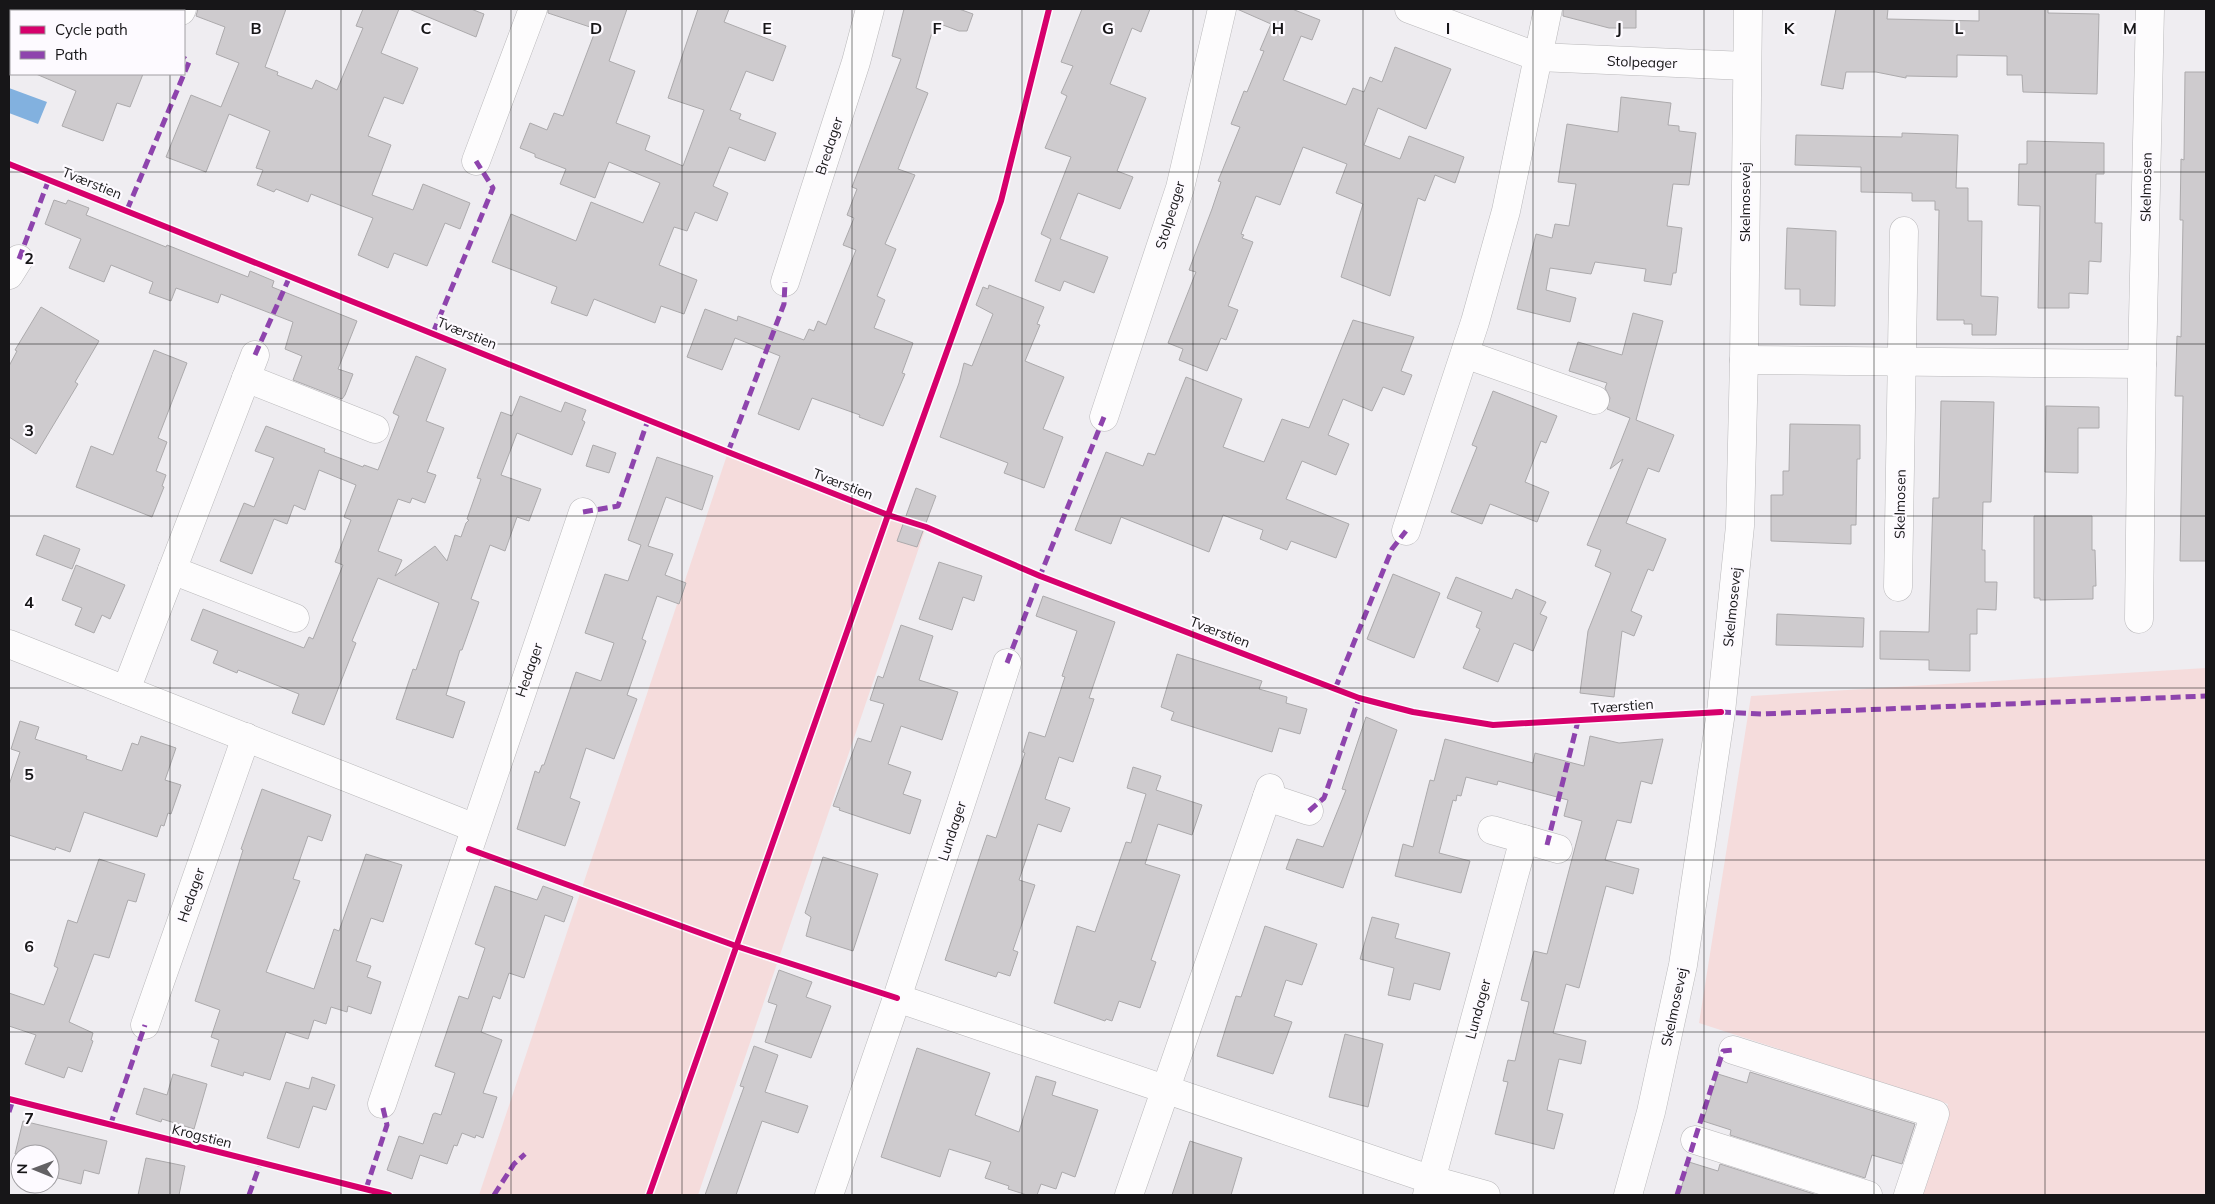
<svg xmlns="http://www.w3.org/2000/svg" width="2215" height="1204" font-family="Mulish,sans-serif">
<style>
.green{fill:#f5dcdc}
.water{fill:#82b1df}
.building{fill:#cecbce;stroke:#acaaac}
.lines{fill:none;stroke-linecap:round;stroke-linejoin:round}
.minor-casing{stroke:#b9b8ba;stroke-width:29}
.minor{stroke:#fdfcfd;stroke-width:28}
.quiet{stroke:#8e44ad;stroke-width:5;stroke-dasharray:10 5;stroke-linecap:butt}
.cycleway-casing{stroke:#fdfaff;stroke-width:9}
.cycleway{stroke:#d6006c;stroke-width:6}
.grid{fill:none;stroke:#171618;stroke-width:1;stroke-opacity:0.55}
.labels{text-anchor:middle;dominant-baseline:central;stroke-width:4.5;stroke-linejoin:round;paint-order:stroke}
.street-label{font-size:14px;fill:#171618;stroke:#fdfaff}
.grid-label{font-size:16px;text-anchor:middle;font-weight:bold;fill:#171618;stroke:#fdfaff;stroke-width:4.5;stroke-linejoin:round;paint-order:stroke}
</style>
<rect width="100%" height="100%" fill="#efedf1"/>
<!-- green -->
<g class="green">
<polygon points="728,452 888,515 926,527 698,1195 479,1195"/>
<polygon points="2206,668 2206,1195 1920,1195 1948,1104 1699,1023 1751,696"/>
</g>
<!-- water -->
<polygon class="water" points="9,88 47,102 38,124 9,113"/>
<!-- building -->
<g class="building">
<polygon points="198,9 286,9 265,67 278,72 277,75 312,89 316,80 337,90 363,28 356,26 363,9 399,9 381,53 418,68 403,104 384,97 368,136 391,145 372,195 413,210 423,184 470,203 460,229 445,223 427,266 394,253 388,268 358,255 373,218 311,194 308,202 276,189 274,192 257,185 263,170 256,168 270,131 229,114 206,172 166,157 191,95 221,107 239,63 216,54 225,27 196,16"/>
<polygon points="409,9 471,9 484,14 476,37"/>
<polygon points="548,9 627,9 609,61 635,71 616,123 650,136 645,150 683,166 704,110 668,98 698,9 729,9 724,22 786,46 773,81 746,71 730,110 741,114 739,119 776,133 765,161 729,147 713,186 728,193 717,221 695,212 687,231 674,227 659,265 697,280 684,314 661,306 655,323 594,299 587,316 551,303 557,287 492,262 511,214 576,241 591,202 643,223 660,183 609,162 595,198 560,184 566,169 535,157 535,154 520,148 530,123 547,130 554,113 563,116 596,29 548,13"/>
<polygon points="904,9 959,9 973,14 967,31 959,31 935,22 916,88 928,93 898,169 915,175 885,244 896,249 877,296 885,300 874,328 913,343 902,373 905,374 883,426 859,417 860,415 812,398 799,430 758,414 780,356 735,338 722,370 687,357 705,309 737,321 738,316 804,340 809,329 814,331 818,321 826,325 856,250 843,245 854,218 847,215 857,189 852,187 901,59 892,56"/>
<polygon points="1082,9 1150,9 1141,32 1132,28 1110,84 1146,98 1117,171 1133,177 1120,209 1078,193 1060,239 1108,257 1094,293 1064,281 1060,291 1035,281 1051,239 1041,234 1071,157 1045,148 1067,96 1061,93 1073,66 1061,62"/>
<polygon points="1237,9 1292,9 1320,20 1312,40 1301,36 1283,80 1346,105 1353,88 1364,92 1370,77 1382,82 1395,47 1451,69 1426,129 1378,108 1364,145 1400,159 1409,136 1464,157 1455,183 1435,175 1425,201 1418,198 1390,296 1341,277 1363,204 1336,193 1347,164 1303,147 1280,205 1256,196 1241,234 1244,235 1242,238 1253,242 1228,306 1238,310 1226,340 1221,338 1207,371 1179,360 1183,349 1168,343 1196,272 1189,270 1212,209 1221,182 1218,181 1240,127 1231,124 1244,91 1247,92 1264,51 1260,50 1271,24"/>
<polygon points="1563,9 1636,9 1636,28 1609,28 1563,16"/>
<polygon points="1836,9 1888,9 1887,19 1979,21 1979,9 2048,9 2048,13 2099,14 2097,94 2023,92 2022,75 2007,75 2007,56 1957,55 1957,77 1906,76 1906,78 1876,72 1846,72 1843,89 1821,85"/>
<polygon points="2185,72 2206,72 2206,561 2180,561 2183,396 2175,396 2177,336 2181,337 2183,220 2180,220 2181,159 2184,160"/>
<polygon points="36,74 143,74 130,107 117,103 103,141 62,126 76,91"/>
<polygon points="1621,97 1671,103 1668,125 1679,126 1679,131 1696,133 1689,185 1673,184 1667,226 1682,228 1676,273 1673,273 1671,285 1644,281 1646,269 1595,262 1591,274 1550,268 1546,290 1576,298 1570,322 1517,309 1536,234 1552,238 1555,224 1569,226 1576,184 1558,182 1567,124 1618,132"/>
<polygon points="1902,133 1958,135 1956,188 1968,188 1968,221 1982,221 1981,296 1998,297 1996,335 1972,335 1972,324 1964,324 1964,320 1937,320 1939,210 1935,210 1935,201 1912,201 1912,193 1861,192 1861,167 1795,165 1796,135 1902,137"/>
<polygon points="2027,141 2104,143 2104,174 2096,174 2095,223 2102,223 2101,262 2089,261 2088,294 2069,293 2069,308 2038,308 2040,206 2018,205 2019,164 2027,164"/>
<polygon points="54,200 66,204 68,200 89,208 86,215 166,247 167,245 248,277 250,271 274,281 272,287 357,321 338,369 353,374 345,395 342,399 293,380 302,356 285,349 293,322 221,294 218,303 176,288 171,301 149,293 153,282 111,265 104,282 69,268 81,239 45,224"/>
<polygon points="1787,228 1836,231 1835,306 1800,305 1800,289 1785,289"/>
<polygon points="989,285 1044,307 1037,324 1040,325 1025,361 1064,377 1043,429 1063,437 1044,488 1004,473 1008,463 940,437 959,383 964,363 972,366 993,314 976,305 983,287 988,289"/>
<polygon points="41,307 99,341 75,382 78,384 36,454 9,437 9,366 17,351 15,350"/>
<polygon points="1633,313 1663,321 1636,420 1674,435 1659,472 1648,468 1626,523 1666,539 1653,571 1648,569 1631,611 1642,616 1634,636 1622,631 1614,697 1580,693 1588,631 1611,573 1595,566 1601,550 1587,545 1623,459 1610,469 1630,418 1607,409 1610,398 1605,388 1607,383 1569,371 1578,342 1622,355"/>
<polygon points="1353,320 1414,337 1401,371 1412,375 1404,395 1383,387 1372,411 1343,399 1328,435 1349,444 1336,475 1302,461 1286,499 1349,524 1336,558 1291,541 1287,550 1260,539 1263,530 1223,515 1209,552 1121,517 1111,544 1075,530 1106,452 1143,466 1148,453 1155,455 1186,377 1242,399 1223,447 1264,462 1282,419 1309,428"/>
<polygon points="154,350 187,363 158,438 167,442 156,471 166,475 162,486 164,487 152,517 76,487 91,446 113,455"/>
<polygon points="416,356 446,369 426,421 444,428 427,472 436,475 425,503 412,498 410,503 398,499 378,551 402,560 395,576 435,546 447,561 455,535 461,537 466,523 469,520 467,519 481,479 477,478 501,412 512,416 520,396 561,412 565,402 586,410 582,420 585,422 572,455 517,433 501,475 541,489 529,521 517,517 505,551 490,545 471,599 479,602 462,650 460,650 446,695 465,702 453,738 396,719 413,669 416,670 439,603 378,578 352,641 356,643 324,725 292,713 299,694 238,670 237,673 213,663 218,651 191,640 203,609 304,648 309,637 313,639 343,565 335,562 351,520 344,517 356,485 319,470 305,510 294,505 287,524 274,519 252,574 220,561 244,503 254,507 274,458 255,451 266,426 325,449 324,452 363,467 364,465 378,470 399,416 393,413"/>
<polygon points="1493,391 1557,416 1546,443 1541,441 1525,482 1549,492 1537,522 1490,504 1482,524 1451,512 1477,447 1472,445"/>
<polygon points="1941,401 1994,402 1991,502 1983,502 1982,550 1985,550 1985,582 1997,582 1996,610 1977,609 1977,634 1970,634 1970,671 1929,670 1929,660 1880,659 1880,631 1929,632 1933,498 1939,498"/>
<polygon points="2046,406 2099,407 2099,428 2078,428 2078,473 2045,472"/>
<polygon points="1790,424 1860,425 1860,459 1857,459 1856,525 1851,525 1851,544 1771,541 1771,495 1783,495 1783,471 1789,471"/>
<polygon points="593,445 616,453 609,473 586,466"/>
<polygon points="657,457 713,476 702,510 666,497 648,546 673,554 665,575 686,583 679,604 657,596 642,639 646,641 627,695 637,699 614,759 586,748 570,798 580,802 565,846 517,829 535,771 539,773 542,765 544,765 576,672 601,681 614,643 585,633 605,574 628,581 641,545 628,540"/>
<polygon points="916,488 936,496 917,547 897,541"/>
<polygon points="2034,516 2092,516 2092,550 2095,550 2096,586 2093,586 2093,599 2040,600 2040,598 2034,598"/>
<polygon points="44,535 80,549 72,569 36,555"/>
<polygon points="939,562 982,576 974,601 963,597 952,630 919,619"/>
<polygon points="76,565 125,585 110,619 102,615 94,633 75,625 82,608 62,600"/>
<polygon points="1393,574 1440,593 1414,658 1367,639"/>
<polygon points="1456,577 1512,599 1516,589 1546,602 1540,614 1547,617 1533,651 1514,643 1498,682 1463,668 1480,629 1476,627 1482,612 1447,598"/>
<polygon points="1043,596 1115,622 1089,698 1094,699 1073,762 1059,757 1045,799 1070,808 1061,832 1038,824 1019,880 1035,885 1013,950 1018,952 1010,976 998,972 996,977 945,960 987,835 996,838 1025,753 1023,752 1029,732 1045,737 1065,677 1062,676 1077,631 1036,616"/>
<polygon points="1777,614 1864,618 1863,647 1776,645"/>
<polygon points="901,625 933,636 919,680 958,692 942,740 901,726 888,764 911,772 903,794 921,800 910,834 839,810 840,808 833,806 858,738 871,742 884,704 870,700 878,676 883,678"/>
<polygon points="1177,654 1262,681 1259,689 1287,697 1286,703 1307,709 1300,734 1279,728 1272,752 1171,720 1174,712 1161,707"/>
<polygon points="1366,717 1397,730 1343,888 1286,869 1297,839 1323,847 1346,790 1342,789"/>
<polygon points="20,721 39,727 35,739 87,756 86,759 122,771 132,743 138,745 141,736 176,748 165,780 181,785 171,814 168,813 164,826 161,825 157,837 84,812 70,852 56,847 55,850 9,835 9,785 20,752 11,749"/>
<polygon points="1590,736 1619,743 1663,739 1652,784 1641,781 1631,823 1617,820 1605,860 1639,869 1633,894 1606,886 1579,988 1566,984 1553,1033 1586,1041 1581,1064 1559,1059 1547,1110 1563,1114 1554,1149 1495,1134 1508,1082 1503,1081 1508,1060 1515,1061 1529,1002 1521,1000 1534,951 1547,954 1582,821 1564,816 1568,800 1498,781 1497,785 1466,777 1461,796 1457,795 1456,801 1453,800 1439,853 1470,861 1461,893 1395,876 1403,844 1413,847 1430,780 1434,781 1445,739 1533,763 1535,753 1584,766"/>
<polygon points="1133,767 1161,776 1156,790 1202,805 1192,835 1158,824 1145,864 1180,875 1151,960 1156,962 1140,1008 1119,1001 1112,1021 1106,1019 1105,1021 1054,1003 1077,926 1095,932 1126,842 1131,843 1146,794 1127,788"/>
<polygon points="262,789 331,815 322,841 308,836 293,879 300,881 266,972 314,989 334,929 339,931 366,854 402,865 383,922 371,918 356,961 371,966 367,977 381,982 371,1014 348,1006 347,1012 331,1007 326,1024 314,1020 308,1039 286,1032 270,1080 244,1072 243,1076 211,1066 219,1040 211,1037 220,1010 195,1001 243,850 241,849"/>
<polygon points="823,857 878,874 853,951 806,936 811,917 805,913"/>
<polygon points="99,859 145,874 136,902 128,900 109,958 94,954 69,1022 93,1033 91,1040 93,1041 82,1072 68,1067 64,1078 25,1064 36,1035 9,1026 9,993 44,1005 58,968 54,966 68,920 77,923"/>
<polygon points="495,886 537,900 543,886 573,897 564,922 545,915 524,978 509,973 500,999 493,996 481,1032 502,1040 483,1093 497,1097 483,1138 476,1135 475,1138 462,1133 457,1146 454,1145 447,1164 420,1155 412,1179 387,1170 399,1136 423,1144 433,1114 435,1113 441,1115 455,1073 435,1066 459,996 468,999 485,948 475,944"/>
<polygon points="1372,917 1399,924 1395,938 1450,953 1440,990 1414,983 1410,1000 1388,995 1394,968 1360,959"/>
<polygon points="1265,926 1317,944 1302,985 1286,980 1274,1016 1292,1022 1273,1074 1217,1056 1236,996 1241,997"/>
<polygon points="779,970 812,982 806,997 831,1006 811,1058 765,1042 777,1005 768,1002"/>
<polygon points="1345,1034 1383,1044 1368,1107 1329,1097"/>
<polygon points="754,1046 778,1055 765,1092 808,1106 798,1133 762,1121 736,1195 705,1195 744,1087 740,1086"/>
<polygon points="917,1048 990,1073 975,1115 1019,1132 1036,1076 1056,1082 1052,1095 1098,1110 1075,1177 1062,1172 1056,1189 1041,1184 1037,1195 1027,1195 1008,1189 1009,1186 985,1178 991,1162 949,1149 940,1177 881,1157"/>
<polygon points="1750,1072 1915,1124 1902,1164 1872,1155 1865,1178 1730,1135 1731,1130 1703,1121 1718,1074 1747,1083"/>
<polygon points="173,1074 207,1084 194,1129 162,1119 161,1122 136,1114 144,1088 167,1095"/>
<polygon points="312,1077 335,1085 326,1110 313,1106 299,1148 267,1138 286,1082 309,1089"/>
<polygon points="23,1121 107,1141 99,1174 84,1170 81,1184 50,1176 50,1154 15,1154"/>
<polygon points="1190,1141 1242,1158 1231,1195 1172,1195"/>
<polygon points="146,1158 185,1166 179,1195 138,1195"/>
<polygon points="1689,1162 1718,1171 1720,1164 1817,1195 1679,1195"/>
</g>
<g class="lines">
<defs>
<g id="minor">
<polyline points="1409,9 1538,57 1746,66"/>
<polyline points="181,11 182,9"/>
<polyline points="476,161 533,9"/>
<polyline points="9,275 19,259"/>
<polyline points="785,282 856,62 870,9"/>
<polyline points="1465,354 1595,400"/>
<polyline points="1744,360 2142,364"/>
<polyline points="246,378 375,429"/>
<polyline points="1104,417 1180,188 1222,9"/>
<polyline points="1406,531 1475,322 1506,211 1548,9"/>
<polyline points="172,570 295,618"/>
<polyline points="1898,587 1904,231"/>
<polyline points="2139,619 2142,364 2150,9"/>
<polyline points="9,644 475,828"/>
<polyline points="126,690 255,355"/>
<polyline points="1267,797 1309,811"/>
<polyline points="1492,830 1558,849"/>
<polyline points="897,998 1432,1180 1486,1195"/>
<polyline points="145,1025 246,737"/>
<polyline points="1733,1050 1935,1114 1908,1195"/>
<polyline points="382,1104 583,512"/>
<polyline points="1695,1140 1868,1195"/>
<polyline points="829,1195 897,998 1007,663"/>
<polyline points="1129,1195 1270,788"/>
<polyline points="1427,1195 1524,839"/>
<polyline points="1628,1195 1651,1112 1683,965 1721,712 1740,526 1744,360 1748,9"/>
</g>
</defs>
<!-- minor casing -->
<use href="#minor" class="minor-casing"/>
<!-- minor -->
<use href="#minor" class="minor"/>
<!-- quiet -->
<g class="quiet">
<polyline points="127,210 189,62 184,58"/>
<polyline points="19,259 49,179"/>
<polyline points="433,333 493,188 476,161"/>
<polyline points="255,355 290,276"/>
<polyline points="728,452 784,304 785,282"/>
<polyline points="583,512 618,506 648,420"/>
<polyline points="1007,663 1040,576 1104,417"/>
<polyline points="1335,689 1392,549 1406,531"/>
<polyline points="1721,712 1762,714 2206,696"/>
<polyline points="1309,811 1324,798 1359,698"/>
<polyline points="1547,845 1578,721"/>
<polyline points="9,1112 13,1100"/>
<polyline points="110,1126 145,1025"/>
<polyline points="366,1189 387,1125 382,1104"/>
<polyline points="249,1195 260,1164"/>
<polyline points="494,1195 514,1164 525,1154"/>
<polyline points="1677,1195 1723,1051 1733,1050"/>
</g>
<defs>
<g id="cycleway">
<polyline points="9,164 728,452 888,515 926,527 1040,576 1359,698 1413,712 1493,725 1721,712"/>
<polyline points="469,849 736,946 897,998"/>
<polyline points="9,1099 389,1195"/>
<polyline points="649,1195 888,515 1001,201 1049,9"/>
</g>
</defs>
<!-- cycleway casing -->
<use href="#cycleway" class="cycleway-casing"/>
<!-- cycleway -->
<use href="#cycleway" class="cycleway"/>
</g>
<!-- grid -->
<path class="grid" d="M170,9V11M341,9V1195M511,9V1195M682,9V1195M852,9V1195M1022,9V1195M1193,9V1195M1363,9V1195M1533,9V1195M1704,9V1195M1874,9V1195M2045,9V1195M170,74V1195M9,172H2206M9,344H2206M9,516H2206M9,688H2206M9,860H2206M9,1032H2206"/>
<g class="labels">
<!-- street labels -->
<g class="street-label">
<text transform="translate(1642 62) rotate(2)">Stolpeager</text>
<text transform="translate(829 146) rotate(-72)">Bredager</text>
<text transform="translate(92 183) rotate(22)">Tværstien</text>
<text transform="translate(2146 187) rotate(-89)">Skelmosen</text>
<text transform="translate(1745 202) rotate(-90)">Skelmosevej</text>
<text transform="translate(1170 215) rotate(-73)">Stolpeager</text>
<text transform="translate(467 333) rotate(22)">Tværstien</text>
<text transform="translate(843 484) rotate(21)">Tværstien</text>
<text transform="translate(1900 504) rotate(-89)">Skelmosen</text>
<text transform="translate(1732 607) rotate(-84)">Skelmosevej</text>
<text transform="translate(1220 632) rotate(21)">Tværstien</text>
<text transform="translate(529 670) rotate(-71)">Hedager</text>
<text transform="translate(1622 706) rotate(-4)">Tværstien</text>
<text transform="translate(952 831) rotate(-72)">Lundager</text>
<text transform="translate(191 895) rotate(-71)">Hedager</text>
<text transform="translate(1674 1007) rotate(-78)">Skelmosevej</text>
<text transform="translate(1478 1009) rotate(-75)">Lundager</text>
<text transform="translate(202 1136) rotate(14)">Krogstien</text>
</g>
</g>
<g class="grid-label">
<text x="256" y="34">B</text>
<text x="426" y="34">C</text>
<text x="596" y="34">D</text>
<text x="767" y="34">E</text>
<text x="937" y="34">F</text>
<text x="1108" y="34">G</text>
<text x="1278" y="34">H</text>
<text x="1448" y="34">I</text>
<text x="1619" y="34">J</text>
<text x="1789" y="34">K</text>
<text x="1959" y="34">L</text>
<text x="2130" y="34">M</text>
<text x="29" y="264">2</text>
<text x="29" y="436">3</text>
<text x="29" y="608">4</text>
<text x="29" y="780">5</text>
<text x="29" y="952">6</text>
<text x="29" y="1124">7</text>
</g>
<!-- border -->
<rect width="2215" height="1204" fill="none" stroke="#171618" stroke-width="20"/>
<!-- legend -->
<rect x="10" y="10" width="175" height="65" fill="#fdfaff" stroke="#a19fa3"/>
<rect x="20" y="26" width="25" height="8" fill="#d6006c" stroke="#a19fa3"/>
<text x="55" y="35" font-size="15" fill="#171618">Cycle path</text>
<rect x="20" y="51" width="25" height="8" fill="#8e44ad" stroke="#a19fa3"/>
<text x="55" y="60" font-size="15" fill="#171618">Path</text>
<!-- north arrow -->
<g transform="translate(35 1169) rotate(271)"><circle r="24" fill="#fdfaff" stroke="#a19fa3"/>
<path d="M0-4L9 19L0 12L-9 19Z" fill="#636164"/>
<text y="-8" font-size="14" font-weight="bold" text-anchor="middle" fill="#171618">N</text>
</g>
</svg>
